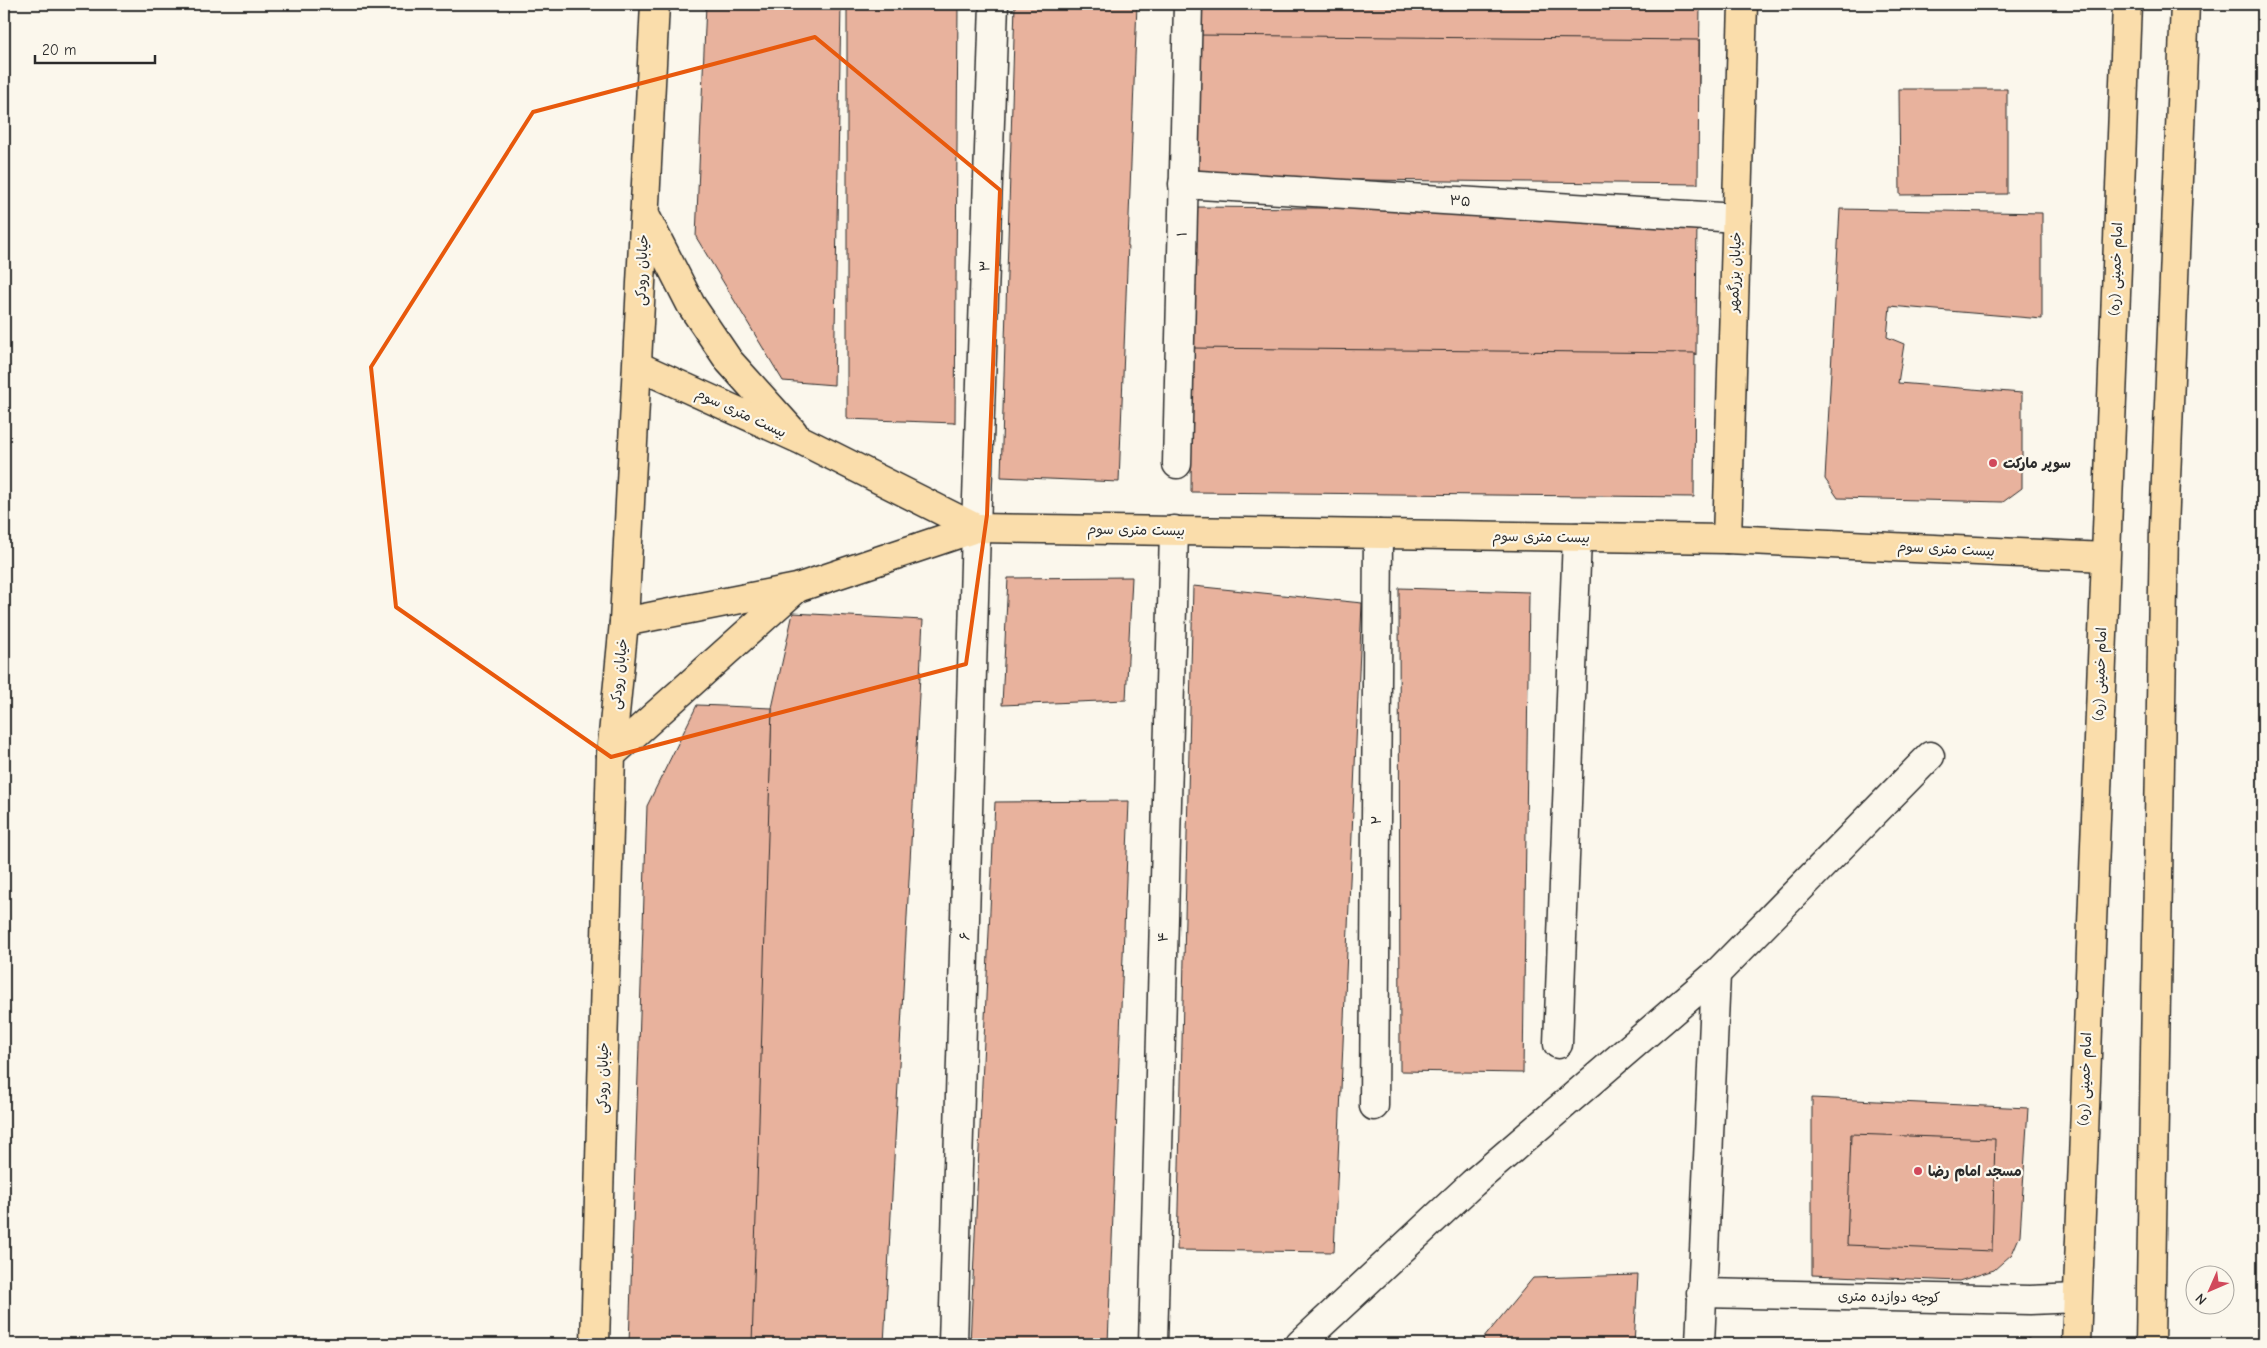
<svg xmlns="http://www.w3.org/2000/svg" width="2267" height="1348" font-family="'Comic Neue','Playpen Sans Arabic',sans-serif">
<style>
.building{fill:#e8b29d;stroke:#2b2b2b}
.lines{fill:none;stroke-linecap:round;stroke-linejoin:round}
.minor-casing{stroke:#2b2b2b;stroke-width:31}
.major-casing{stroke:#2b2b2b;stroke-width:31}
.path{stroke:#2b2b2b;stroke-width:3;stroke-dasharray:1 4;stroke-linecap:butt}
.minor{stroke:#fbf7ec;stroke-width:28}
.major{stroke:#faddab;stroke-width:28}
.marked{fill:none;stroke:#e8590c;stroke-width:4;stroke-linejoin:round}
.poi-dot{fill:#d1495b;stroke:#fbf7ec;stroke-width:2}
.labels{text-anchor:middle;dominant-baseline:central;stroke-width:4.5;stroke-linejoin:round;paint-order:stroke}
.street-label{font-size:14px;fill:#2b2b2b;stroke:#fbf7ec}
.poi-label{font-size:14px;font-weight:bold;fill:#2b2b2b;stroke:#fbf7ec;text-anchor:start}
</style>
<rect width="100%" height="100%" fill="#fbf7ec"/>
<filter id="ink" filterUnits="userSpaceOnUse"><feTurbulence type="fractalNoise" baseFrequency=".02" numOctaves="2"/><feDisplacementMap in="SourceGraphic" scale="10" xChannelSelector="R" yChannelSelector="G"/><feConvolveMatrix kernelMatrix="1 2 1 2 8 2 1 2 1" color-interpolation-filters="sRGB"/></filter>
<g filter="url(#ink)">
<!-- building -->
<g class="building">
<polygon points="706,4 841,4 834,385 783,381 696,237"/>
<polygon points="847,4 958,4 955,423 847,419"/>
<polygon points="1015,4 1137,4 1119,482 1001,477"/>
<polygon points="1196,4 1700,4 1699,87 1196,82"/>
<polygon points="1196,35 1699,40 1698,184 1195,178"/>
<polygon points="1899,89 2007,89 2007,194 1900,195"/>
<polygon points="1193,207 1697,211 1696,355 1192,350"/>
<polygon points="1840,209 2042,213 2042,319 1890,306 1887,337 1904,344 1898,383 2022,393 2022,488 2003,502 1838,498 1825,479"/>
<polygon points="1192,348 1695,353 1694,497 1191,492"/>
<polygon points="1132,577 1126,700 1002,705 1008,578"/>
<polygon points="1193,586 1362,603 1334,1252 1177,1250"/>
<polygon points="1399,588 1529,592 1523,1073 1400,1071"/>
<polygon points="793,613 923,620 884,1344 749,1344 772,708"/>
<polygon points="697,705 772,708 752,1344 629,1344 647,806"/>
<polygon points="1129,801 1108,1344 970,1344 995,802"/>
<polygon points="1812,1098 2028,1108 2020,1235 2012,1254 1994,1270 1959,1281 1812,1275"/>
<polygon points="1851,1134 1995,1139 1992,1251 1847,1245"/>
<polygon points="1638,1275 1634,1344 1488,1344 1483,1339 1533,1278"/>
</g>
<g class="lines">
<defs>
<g id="minor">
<polyline points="1183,184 1737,218"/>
<polyline points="1177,464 1188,4"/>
<polyline points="1558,1044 1577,537"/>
<polyline points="1374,1106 1378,534"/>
<polyline points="1701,1293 2030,1300 2077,1298"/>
<polyline points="953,1344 976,528 994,4"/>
<polyline points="1153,1344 1174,530"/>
<polyline points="1300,1344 1473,1183 1716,974 1930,756"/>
<polyline points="1700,1344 1716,974"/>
</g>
<g id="major">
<polyline points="645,215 691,305 729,361 793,432"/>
<polyline points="638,366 801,440 976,528"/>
<polyline points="1727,539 1743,4"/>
<polyline points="624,622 797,588 976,528 1727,539 2105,557"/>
<polyline points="611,755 796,589"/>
<polyline points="595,1344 611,755 624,622 655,4"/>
<polyline points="2076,1344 2127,4"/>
<polyline points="2150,1344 2164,529 2185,4"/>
</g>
</defs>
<!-- minor casing -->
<use href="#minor" class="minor-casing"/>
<!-- major casing -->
<use href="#major" class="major-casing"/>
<!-- path -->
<polyline class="path" points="2028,1344 2028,1335"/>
<!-- minor -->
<use href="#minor" class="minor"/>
<!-- major -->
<use href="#major" class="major"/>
</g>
</g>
<!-- marked area -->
<path class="marked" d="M815,37L1000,190L987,515L966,664L611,757L396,607L371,367L533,112Z"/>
<!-- markers -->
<g class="poi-dot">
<circle cx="1993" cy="463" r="5"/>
<circle cx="1918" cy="1171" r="5"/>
</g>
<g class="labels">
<!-- street labels -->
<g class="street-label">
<text transform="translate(1460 201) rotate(4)">۳۵</text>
<text transform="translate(1182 234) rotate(-89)">۱</text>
<text transform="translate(985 266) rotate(-88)">۳</text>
<text transform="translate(2116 269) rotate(-88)">امام خمینی (ره)</text>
<text transform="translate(642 270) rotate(-88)">خیابان رودکی</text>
<text transform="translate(1735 272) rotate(-88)">خیابان بزرگمهر</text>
<text transform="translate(741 413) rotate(25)">بیست متری سوم</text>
<text transform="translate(1136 530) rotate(1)">بیست متری سوم</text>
<text transform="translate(1541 537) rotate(1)">بیست متری سوم</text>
<text transform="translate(1946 549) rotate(3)">بیست متری سوم</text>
<text transform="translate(619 674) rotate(-84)">خیابان رودکی</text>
<text transform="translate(2100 674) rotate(-88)">امام خمینی (ره)</text>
<text transform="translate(1376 820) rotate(-90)">۲</text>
<text transform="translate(965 936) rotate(-88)">۶</text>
<text transform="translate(1163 937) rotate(-89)">۴</text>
<text transform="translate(603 1078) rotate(-89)">خیابان رودکی</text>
<text transform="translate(2085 1079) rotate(-88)">امام خمینی (ره)</text>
<text transform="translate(1889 1297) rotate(1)">کوچه دوازده متری</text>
</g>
<!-- poi labels -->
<g class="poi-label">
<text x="2003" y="463">سوپر مارکت</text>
<text x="1928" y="1171">مسجد امام رضا</text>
</g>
</g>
<!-- margin -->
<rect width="2267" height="1348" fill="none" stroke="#fbf7ec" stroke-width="20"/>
<rect x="10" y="10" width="2247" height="1328" fill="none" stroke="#2b2b2b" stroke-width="2" filter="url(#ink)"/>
<!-- north arrow -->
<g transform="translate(2210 1290) rotate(225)"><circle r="24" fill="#fbf7ec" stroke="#a8a59f"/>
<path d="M0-4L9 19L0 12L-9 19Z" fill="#d1495b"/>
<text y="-8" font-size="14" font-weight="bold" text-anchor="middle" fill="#2b2b2b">N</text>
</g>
<!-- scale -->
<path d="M35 55v8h120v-8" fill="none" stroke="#2b2b2b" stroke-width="2.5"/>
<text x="42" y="55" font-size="15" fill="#2b2b2b" stroke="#fbf7ec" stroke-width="4" paint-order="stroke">20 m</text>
</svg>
